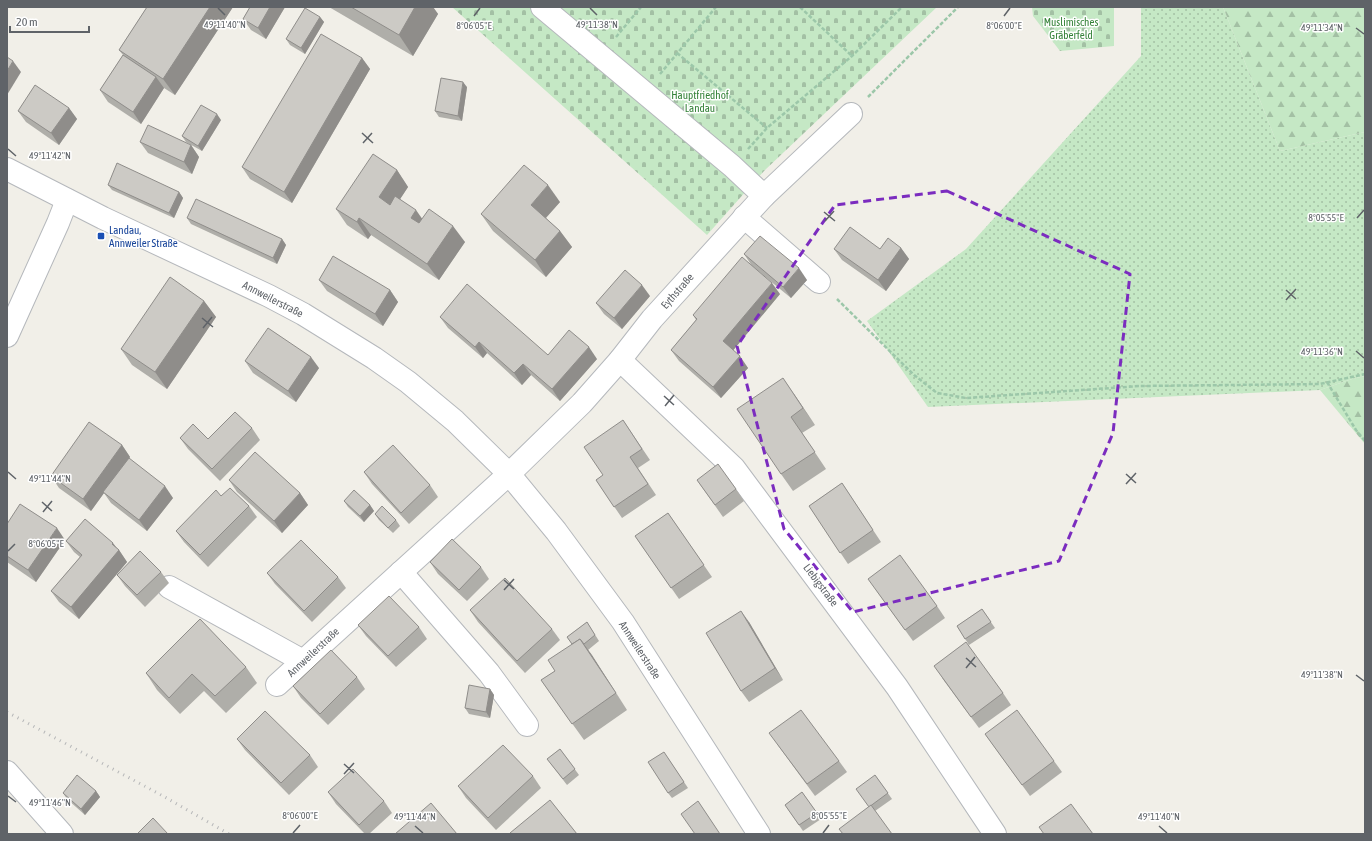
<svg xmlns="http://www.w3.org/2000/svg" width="1372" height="841" font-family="'Asap Condensed',sans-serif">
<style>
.green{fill:url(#green-dots)}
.forest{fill:url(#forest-firs)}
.cemetery{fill:url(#cemetery-stones)}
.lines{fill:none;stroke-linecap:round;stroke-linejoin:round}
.minor-casing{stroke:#b5b8bc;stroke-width:24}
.path{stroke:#9cc7a9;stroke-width:2.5;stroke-dasharray:4 2;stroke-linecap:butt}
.minor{stroke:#fff;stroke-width:22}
.rail{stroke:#b6b7b8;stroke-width:3;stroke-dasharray:1 5;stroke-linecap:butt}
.wall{fill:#afaea9}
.shaded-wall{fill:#8f8d8a}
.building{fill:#cccac5;stroke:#8f8d8a}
.marked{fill:none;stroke:#7b2cbf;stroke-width:3;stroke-dasharray:8 5;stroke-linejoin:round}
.ticks{fill:none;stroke:#5f6368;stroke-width:1.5}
.transit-dot{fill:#1a4fb4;stroke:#fff;stroke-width:1.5}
.labels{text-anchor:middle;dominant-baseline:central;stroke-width:3;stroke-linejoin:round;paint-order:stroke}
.park-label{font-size:11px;fill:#348238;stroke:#fff}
.transit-label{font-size:11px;fill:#164399;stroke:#fff;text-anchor:start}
.street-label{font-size:11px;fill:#5f6368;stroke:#fff}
.ticks-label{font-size:10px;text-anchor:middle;fill:#5f6368;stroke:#fff;stroke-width:3;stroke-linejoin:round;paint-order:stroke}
</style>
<defs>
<pattern id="green-dots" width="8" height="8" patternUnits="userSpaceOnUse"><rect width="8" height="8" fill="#c5e8c5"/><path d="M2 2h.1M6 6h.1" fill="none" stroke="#a3c0a4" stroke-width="1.8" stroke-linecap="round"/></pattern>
<pattern id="forest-firs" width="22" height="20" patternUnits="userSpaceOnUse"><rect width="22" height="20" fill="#c5e8c5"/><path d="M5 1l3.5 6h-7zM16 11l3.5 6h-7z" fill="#a3c0a4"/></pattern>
<pattern id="cemetery-stones" width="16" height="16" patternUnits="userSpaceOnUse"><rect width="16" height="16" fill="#c5e8c5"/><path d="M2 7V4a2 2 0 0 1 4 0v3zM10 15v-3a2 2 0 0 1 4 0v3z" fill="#a3c0a4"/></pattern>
</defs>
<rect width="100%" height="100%" fill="#f1efe8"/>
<!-- green -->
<polygon class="green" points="1141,7 1223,7 1280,151 1365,132 1365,376 1352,379 1320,390 928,407 867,321 966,249 1141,56"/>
<!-- forest -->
<g class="forest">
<polygon points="1223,7 1365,7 1365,132 1280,151"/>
<polygon points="1365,376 1365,444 1320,390 1352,379"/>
</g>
<!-- cemetery -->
<g class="cemetery">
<polygon points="452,7 937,7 765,170 707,235"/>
<polygon points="1032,7 1114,7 1114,46 1060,51 1033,16"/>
</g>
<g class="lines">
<defs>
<g id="minor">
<polyline points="542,7 732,166 764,196"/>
<polyline points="7,169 103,218 269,296 303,314 374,358 408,382 455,421 509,474 556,531 623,622 759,834"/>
<polyline points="744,217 819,282"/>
<polyline points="7,336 58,223 67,200"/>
<polyline points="620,360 734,468 897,687 995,834"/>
<polyline points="401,572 489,673 527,725"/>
<polyline points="169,587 303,661"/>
<polyline points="277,685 509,474 582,403 620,360 652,319 764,196 851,114"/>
<polyline points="7,772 62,834"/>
</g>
</defs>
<!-- minor casing -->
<use href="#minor" class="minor-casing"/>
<!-- path -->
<g class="path">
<polyline points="800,7 852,56"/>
<polyline points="616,37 641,7"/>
<polyline points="677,53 767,128"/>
<polyline points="660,74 716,7"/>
<polyline points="868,97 958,7"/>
<polyline points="748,149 767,128 852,56 902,7"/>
<polyline points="837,299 914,375 937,393 966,398 1140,386 1320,384 1365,374"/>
<polyline points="1327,382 1356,430 1365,441"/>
</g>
<!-- minor -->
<use href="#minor" class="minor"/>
<!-- rail -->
<polyline class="rail" points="7,712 163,796 229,834"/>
</g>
<!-- wall -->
<g class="wall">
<polygon points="147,7 233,7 175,95 164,88 141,124 108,102 100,90 123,55 119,50"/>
<polygon points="250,7 285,7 266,39 251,30 243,19"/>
<polygon points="329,7 433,7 438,14 413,56"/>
<polygon points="320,17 324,22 305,54 290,45 286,39"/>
<polygon points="362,58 370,69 292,203 250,179 242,167"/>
<polygon points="467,87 462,121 439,117 435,111"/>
<polygon points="69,108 77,119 59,145 26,122 18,111"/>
<polygon points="221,120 202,151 186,142 182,136"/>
<polygon points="140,142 191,145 199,157 192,174 148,153"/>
<polygon points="397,170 408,187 400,199 422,219 465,242 439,280 371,235 368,239 347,225 336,209"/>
<polygon points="108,185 179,192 183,198 174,218 112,190"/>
<polygon points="560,202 546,218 560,231 572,247 546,277 493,231 481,214"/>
<polygon points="187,218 282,239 286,245 277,264 191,224"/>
<polygon points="901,248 909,259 886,291 842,260 834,249 880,249"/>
<polygon points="744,254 807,280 791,298 752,266"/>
<polygon points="319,280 390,290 398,302 383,326 327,291"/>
<polygon points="780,294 733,350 748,368 721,398 679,361 671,350 696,320 693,315"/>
<polygon points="650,296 622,329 604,314 596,303"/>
<polygon points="204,301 216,317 167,389 132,365 121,349"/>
<polygon points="440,317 548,355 597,359 560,401 531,375 522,385 487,353 483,358 448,328"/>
<polygon points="245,361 319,368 296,402 253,373"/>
<polygon points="794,394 815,425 802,433 826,469 793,491 781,474"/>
<polygon points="623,420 650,460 638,468 656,495 622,518 596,480 603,475"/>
<polygon points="252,428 260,440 220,481 188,449 180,438 208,439"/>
<polygon points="122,445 130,457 117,474 173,498 147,531 111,503 104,493 91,511 59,488 51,476"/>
<polygon points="364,472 430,485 438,497 409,524 372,484"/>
<polygon points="229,480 300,493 308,505 282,533 237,492"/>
<polygon points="697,480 736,489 744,501 723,517"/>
<polygon points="842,483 881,542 848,564 809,506"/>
<polygon points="221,496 249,506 257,517 208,567 184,542 176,531"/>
<polygon points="344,501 370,505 374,511 364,522 348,507"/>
<polygon points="668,513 712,577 679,599 635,536"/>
<polygon points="375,514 396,520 400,526 393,533 379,520"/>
<polygon points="7,524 65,540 36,582 7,562"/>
<polygon points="66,541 116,548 119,550 127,562 79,619 59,602 51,591 80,557 74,552"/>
<polygon points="430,562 481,567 489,579 467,601 438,574"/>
<polygon points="161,572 169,583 145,607 125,586 117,575"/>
<polygon points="267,573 338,577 346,588 312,622 275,584"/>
<polygon points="876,590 937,606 945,618 913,641"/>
<polygon points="982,609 995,628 969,645 957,626"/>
<polygon points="470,610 552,629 560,640 525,673 478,622"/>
<polygon points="587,622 599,641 588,650 627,710 584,740 541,680 555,671 572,644 567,637"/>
<polygon points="749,622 783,680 749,702 741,691"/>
<polygon points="358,625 419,627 427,639 396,667 366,636"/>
<polygon points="246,667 257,683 226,713 204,691 180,714 157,690 146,673"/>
<polygon points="357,677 365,689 328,725 301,698 293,686"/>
<polygon points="942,678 1003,693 1011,705 979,728"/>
<polygon points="490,689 494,695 490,718 469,714 465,708"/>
<polygon points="985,734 1054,761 1062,772 1030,796"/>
<polygon points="237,739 310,755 318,767 289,795 245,750"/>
<polygon points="777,744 839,761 847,772 815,796"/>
<polygon points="560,749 579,775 567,785 547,759"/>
<polygon points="668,758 688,788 672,798 668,793"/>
<polygon points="875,775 892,799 875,811 869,807"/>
<polygon points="533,776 541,788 496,830 466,798 458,786"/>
<polygon points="96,791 100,797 85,815 67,799 63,793"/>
<polygon points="328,792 384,801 392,813 369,834 365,834 336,804"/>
<polygon points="802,792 821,819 803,831 785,805"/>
</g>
<!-- shaded-wall -->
<g class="shaded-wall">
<polygon points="210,7 233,7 175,95 163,79"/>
<polygon points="270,7 285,7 266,39 258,28"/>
<polygon points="415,7 433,7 438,14 413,56 399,35"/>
<polygon points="320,17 324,22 305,54 301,48"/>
<polygon points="362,58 370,69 292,203 284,192"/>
<polygon points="13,61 21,72 7,95 7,71"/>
<polygon points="156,77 164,88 141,124 133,112"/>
<polygon points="463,82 467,87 462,121 458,116"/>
<polygon points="69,108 77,119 59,145 51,133"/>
<polygon points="217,114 221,120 202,151 198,146"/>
<polygon points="191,145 199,157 192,174 184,162"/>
<polygon points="397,170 408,187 391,213 379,197"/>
<polygon points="548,185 560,202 542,222 531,205"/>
<polygon points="179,192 183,198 174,218 169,213"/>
<polygon points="416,210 428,227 423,234 411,218"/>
<polygon points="359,218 371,235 368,239 357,222"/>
<polygon points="453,226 465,242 439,280 427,264"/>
<polygon points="560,231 572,247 546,277 535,260"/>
<polygon points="282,239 286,245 277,264 273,258"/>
<polygon points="901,248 909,259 886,291 878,280"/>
<polygon points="799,268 807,280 791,298 783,287"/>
<polygon points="772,283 780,294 731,353 723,341"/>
<polygon points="642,285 650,296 622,329 614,318"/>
<polygon points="390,290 398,302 383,326 375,314"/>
<polygon points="204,301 216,317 167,389 155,372"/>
<polygon points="479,342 487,353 483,358 475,347"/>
<polygon points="589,347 597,359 560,401 552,389"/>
<polygon points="740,356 748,368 721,398 713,387"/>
<polygon points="311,357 319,368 296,402 288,391"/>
<polygon points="523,364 531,375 522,385 514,373"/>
<polygon points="783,378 794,394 815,425 803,408"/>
<polygon points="122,445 130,457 91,511 83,499"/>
<polygon points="165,486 173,498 147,531 139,520"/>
<polygon points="300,493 308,505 282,533 274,521"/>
<polygon points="370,505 374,511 364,522 360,516"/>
<polygon points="57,528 65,540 36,582 28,570"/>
<polygon points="113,543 119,551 119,550 127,562 79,619 71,607"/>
<polygon points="741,611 749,622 783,680 775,668"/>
<polygon points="580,639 592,655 627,710 616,693"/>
<polygon points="490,689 494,695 490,718 486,712"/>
<polygon points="96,791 100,797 85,815 81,809"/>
</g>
<!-- building -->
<g class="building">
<polygon points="147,7 210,7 163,79 119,50"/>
<polygon points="250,7 270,7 258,28 243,19"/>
<polygon points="351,7 415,7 399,35"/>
<polygon points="305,8 320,17 301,48 286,39"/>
<polygon points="321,34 362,58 284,192 242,167"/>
<polygon points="123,55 156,77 133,112 100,90"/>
<polygon points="7,57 13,61 7,71"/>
<polygon points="441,78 463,82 458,116 435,111"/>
<polygon points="35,85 69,108 51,133 18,111"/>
<polygon points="201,105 217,114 198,146 182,136"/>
<polygon points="148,125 191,145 184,162 140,142"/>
<polygon points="373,154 397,170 379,197 390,205 395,196 416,210 411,218 419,223 429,209 453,226 427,264 359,218 357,222 336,209"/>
<polygon points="117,163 179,192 169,213 108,185"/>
<polygon points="524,165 548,185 531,205 560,231 535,260 481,214"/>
<polygon points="196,199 282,239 273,258 187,218"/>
<polygon points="850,227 880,249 888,238 901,248 878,280 834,249"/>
<polygon points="760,236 799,268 783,287 744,254"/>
<polygon points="333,256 390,290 375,314 319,280"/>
<polygon points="742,257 772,283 723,341 740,356 713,387 671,350 697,319 693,315"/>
<polygon points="625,270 642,285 614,318 596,303"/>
<polygon points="170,277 204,301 155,372 121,349"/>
<polygon points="467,284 548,355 569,330 589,347 552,389 523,364 514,373 479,342 475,347 440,317"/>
<polygon points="268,328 311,357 288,391 245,361"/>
<polygon points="783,378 803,408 791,417 815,452 781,474 737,409"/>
<polygon points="235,412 252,428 212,469 180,438 193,424 208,439"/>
<polygon points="623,420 642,449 630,457 648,484 614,507 596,480 603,475 584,447"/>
<polygon points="89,422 122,445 83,499 51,476"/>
<polygon points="393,445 430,485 401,513 364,472"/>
<polygon points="255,452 300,493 274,521 229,480"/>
<polygon points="129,458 165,486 139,520 103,492"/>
<polygon points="718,464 736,489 715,505 697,480"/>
<polygon points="842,483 873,530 840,553 809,506"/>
<polygon points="230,488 249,506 200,555 176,531 216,490 221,496"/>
<polygon points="354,490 370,505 360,516 344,501"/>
<polygon points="20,504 57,528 28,570 7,556 7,524"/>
<polygon points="382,506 396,520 388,528 375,514"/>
<polygon points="668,513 704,565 671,588 635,536"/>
<polygon points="85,519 113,543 112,544 119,550 71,607 51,591 82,555 66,541"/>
<polygon points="452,539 481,567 459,590 430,562"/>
<polygon points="301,540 338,577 304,611 267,573"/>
<polygon points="140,551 161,572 137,595 117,575"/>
<polygon points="900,555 937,606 905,630 868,579"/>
<polygon points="505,578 552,629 517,661 470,610"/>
<polygon points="389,596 419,627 388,656 358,625"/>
<polygon points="982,609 991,622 965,639 957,626"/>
<polygon points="741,611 775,668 741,691 706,633"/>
<polygon points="200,619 246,667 215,696 192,674 169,698 146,673"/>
<polygon points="587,622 595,635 584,644 580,639 572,644 567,637"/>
<polygon points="580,639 616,693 572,724 541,680 555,671 548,660"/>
<polygon points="966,642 1003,693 971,717 934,666"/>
<polygon points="331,650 357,677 320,714 293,686"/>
<polygon points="469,685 490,689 486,712 465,708"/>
<polygon points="801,710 839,761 807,784 769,733"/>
<polygon points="1017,710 1054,761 1022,785 985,734"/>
<polygon points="265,711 310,755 281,783 237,739"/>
<polygon points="503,745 533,776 488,818 458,786"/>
<polygon points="560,749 575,769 563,779 547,759"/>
<polygon points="664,752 684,782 668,793 648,762"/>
<polygon points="353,769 384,801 359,825 328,792"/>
<polygon points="77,775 96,791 81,809 63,793"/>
<polygon points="875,775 888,793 869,807 856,789"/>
<polygon points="802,792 817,813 799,825 785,805"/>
<polygon points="550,800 577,834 511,834 510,833"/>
<polygon points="698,801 720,834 695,834 681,814"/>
<polygon points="431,803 457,834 395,834"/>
<polygon points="1071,804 1093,834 1044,834 1039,827"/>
<polygon points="871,805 892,834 843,834 839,829"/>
<polygon points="153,818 168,834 137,834"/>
</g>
<!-- marked area -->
<path class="marked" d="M947,191L1130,274L1113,433L1059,561L853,612L784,529L737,346L835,205Z"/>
<!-- ticks -->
<path class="ticks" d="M218,8L225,15M590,8L597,15M474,16L480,8M1004,16L1010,8M1356,28L1364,34M362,133L373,143M363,143L372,133M8,149L16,156M824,212L835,221M1357,218L1364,210M825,221L834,211M1286,290L1296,299M1286,300L1296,289M202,318L213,327M203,328L212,317M1356,351L1364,358M664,396L674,405M665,406L674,395M8,472L16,479M1126,474L1136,483M1126,484L1136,473M42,502L52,511M43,512L52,501M8,551L15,544M504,580L514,589M504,590L514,579M966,658L976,667M966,668L975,657M1356,675L1364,681M344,764L354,773M344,774L354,763M8,796L16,802M415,826L423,833M1159,826L1167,833M293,833L300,825M823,833L829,825"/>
<!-- markers -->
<rect class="transit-dot" x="97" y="232" width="8" height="8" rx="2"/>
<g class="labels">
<!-- park labels -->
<g class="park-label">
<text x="1071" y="22">Muslimisches<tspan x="1071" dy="13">Gräberfeld</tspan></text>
<text x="700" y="95">Hauptfriedhof<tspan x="700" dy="13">Landau</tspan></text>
</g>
<!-- transit labels -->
<g class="transit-label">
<text x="109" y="230">Landau,<tspan x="109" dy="13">Annweiler Straße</tspan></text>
</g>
<!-- street labels -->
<g class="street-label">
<text transform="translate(677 291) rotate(-49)">Eythstraße</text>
<text transform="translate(273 299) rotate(27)">Annweilerstraße</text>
<text transform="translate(821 585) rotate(53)">Liebigstraße</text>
<text transform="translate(640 650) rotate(57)">Annweilerstraße</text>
<text transform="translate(313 652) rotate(-43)">Annweilerstraße</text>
</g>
</g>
<g class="ticks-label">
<text x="225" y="28">49°11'40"N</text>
<text x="597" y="28">49°11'38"N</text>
<text x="474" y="29">8°06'05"E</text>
<text x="1004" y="29">8°06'00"E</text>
<text x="1322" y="31">49°11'34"N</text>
<text x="50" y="159">49°11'42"N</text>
<text x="1326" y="221">8°05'55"E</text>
<text x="1322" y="355">49°11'36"N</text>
<text x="50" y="482">49°11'44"N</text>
<text x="46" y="547">8°06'05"E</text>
<text x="1322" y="678">49°11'38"N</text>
<text x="50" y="806">49°11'46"N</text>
<text x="300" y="819">8°06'00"E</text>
<text x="829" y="819">8°05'55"E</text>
<text x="415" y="820">49°11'44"N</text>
<text x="1159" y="820">49°11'40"N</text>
</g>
<!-- border -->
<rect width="1372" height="841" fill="none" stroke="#5f6368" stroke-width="16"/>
<!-- scale -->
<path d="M10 26v6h79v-6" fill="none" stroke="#5f6368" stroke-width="2"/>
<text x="16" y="26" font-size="12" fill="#5f6368" stroke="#ffffff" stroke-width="3" paint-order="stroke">20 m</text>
</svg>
